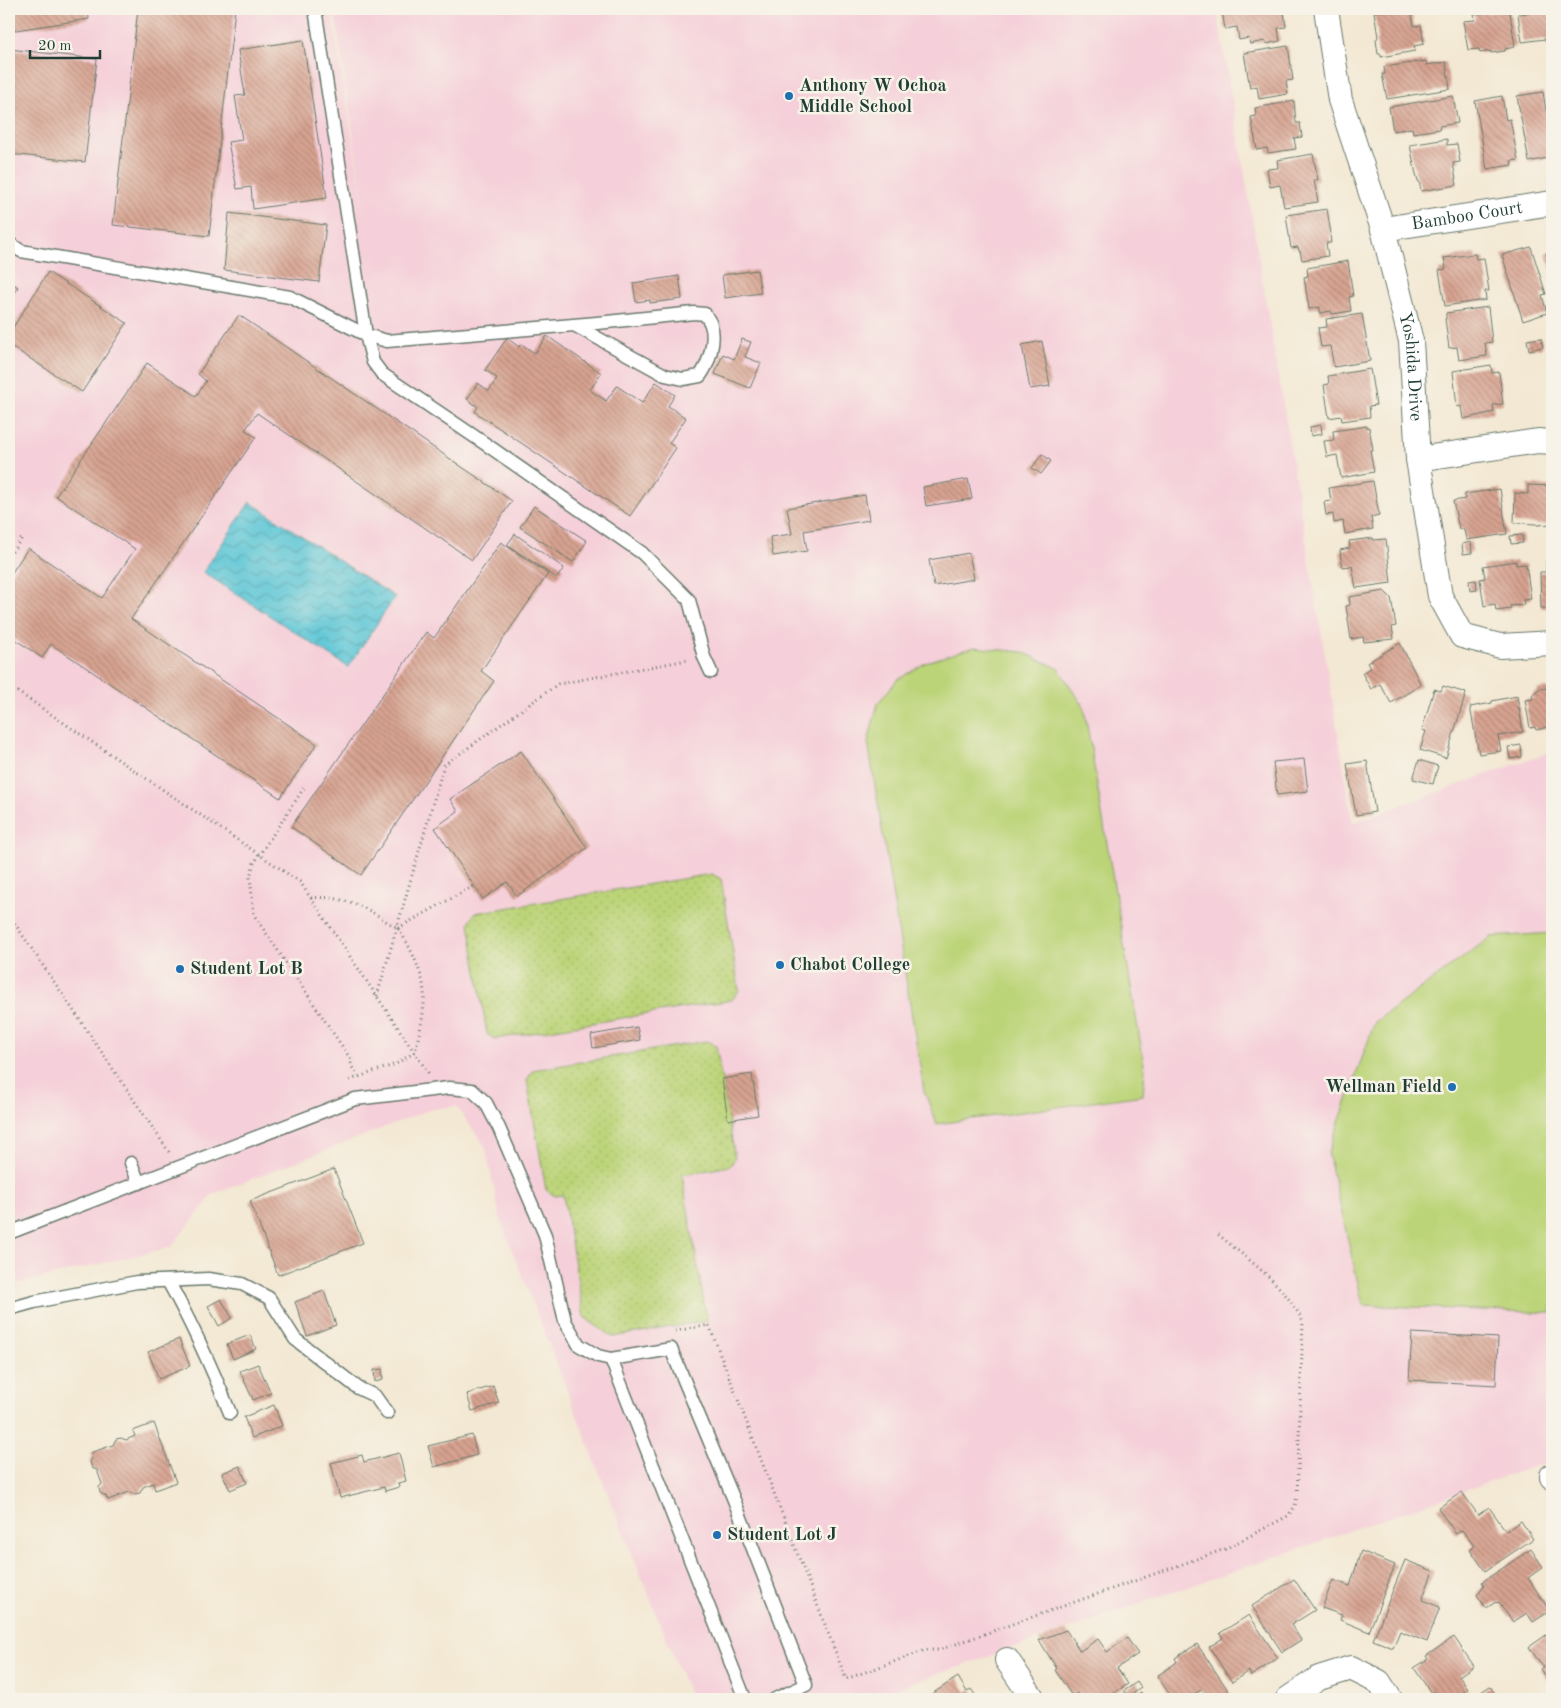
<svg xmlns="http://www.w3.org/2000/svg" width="1561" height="1708" font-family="'Old Standard TT',serif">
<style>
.built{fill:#f5cfd9}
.grass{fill:#bcd478;stroke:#6e8856}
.park{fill:url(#park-dots);stroke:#6e8856}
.water{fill:url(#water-waves);stroke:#3d8285}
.building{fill:url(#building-back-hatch)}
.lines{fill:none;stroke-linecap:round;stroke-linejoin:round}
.lane-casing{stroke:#69796c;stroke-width:15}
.street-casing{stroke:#69796c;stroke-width:26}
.path{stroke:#69796c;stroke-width:3;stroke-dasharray:1 4;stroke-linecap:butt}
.lane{stroke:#fff;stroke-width:12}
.street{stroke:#fff;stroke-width:24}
.poi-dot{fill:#1f6fb2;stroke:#f7f3e8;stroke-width:2}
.labels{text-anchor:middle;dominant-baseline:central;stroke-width:5;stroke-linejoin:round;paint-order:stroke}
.poi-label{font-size:18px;font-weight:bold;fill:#1f3d34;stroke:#f7f3e8;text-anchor:start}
.street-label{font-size:18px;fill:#1f3d34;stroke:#f7f3e8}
</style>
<defs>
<pattern id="park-dots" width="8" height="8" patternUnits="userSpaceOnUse" patternTransform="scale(1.25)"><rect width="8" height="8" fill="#bcd478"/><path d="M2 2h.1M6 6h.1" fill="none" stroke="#a1b768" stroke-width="1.8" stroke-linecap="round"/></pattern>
<pattern id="water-waves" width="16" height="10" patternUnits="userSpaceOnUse" patternTransform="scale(1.25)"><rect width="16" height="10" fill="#5bc6d6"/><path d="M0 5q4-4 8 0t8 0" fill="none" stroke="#4ba2ae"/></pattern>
<pattern id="building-back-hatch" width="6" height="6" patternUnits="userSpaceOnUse" patternTransform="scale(1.25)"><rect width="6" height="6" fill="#d8a391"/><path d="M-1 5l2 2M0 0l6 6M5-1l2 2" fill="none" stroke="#af8677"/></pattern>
</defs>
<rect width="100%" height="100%" fill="#f7f3e8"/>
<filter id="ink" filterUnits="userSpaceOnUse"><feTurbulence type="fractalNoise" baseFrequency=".02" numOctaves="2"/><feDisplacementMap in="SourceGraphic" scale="10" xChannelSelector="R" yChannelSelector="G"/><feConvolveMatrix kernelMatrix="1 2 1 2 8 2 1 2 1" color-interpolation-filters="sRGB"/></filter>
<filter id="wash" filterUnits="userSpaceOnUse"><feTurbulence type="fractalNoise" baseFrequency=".0096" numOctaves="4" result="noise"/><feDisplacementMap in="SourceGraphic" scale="20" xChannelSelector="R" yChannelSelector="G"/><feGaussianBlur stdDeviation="1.12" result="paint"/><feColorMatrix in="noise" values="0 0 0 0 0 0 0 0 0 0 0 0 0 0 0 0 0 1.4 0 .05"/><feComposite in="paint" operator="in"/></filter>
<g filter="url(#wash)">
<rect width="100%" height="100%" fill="#f3e8d3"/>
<!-- built -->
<polygon class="built" points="9,9 331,9 368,232 334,9 1217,9 1353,823 1552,751 1552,1460 867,1699 691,1699 609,1497 501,1222 485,1146 456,1106 429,1110 213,1194 171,1247 9,1286"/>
<!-- grass -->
<g class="grass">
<polygon points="974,647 1022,652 1058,668 1084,707 1145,1070 1143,1095 937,1124 924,1091 868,742 878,703 897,680 927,662"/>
<polygon points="1552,933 1552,1313 1363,1305 1328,1153 1375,1022 1491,937"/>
</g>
<!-- park -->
<g class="park">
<polygon points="712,874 721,879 739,990 732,1000 495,1039 487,1034 469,923 475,913"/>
<polygon points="707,1041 716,1046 735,1158 730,1166 682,1175 707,1321 612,1337 584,1317 563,1195 555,1196 546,1190 527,1080 533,1070"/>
</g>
<!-- water -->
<polygon class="water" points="250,502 395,597 348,667 203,572"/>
<g id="blocks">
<!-- building -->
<g class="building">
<polygon points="9,9 88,9 89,19 9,31"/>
<polygon points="138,9 235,9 209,236 113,225"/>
<polygon points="1233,9 1279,9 1279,13 1284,12 1286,27 1278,28 1280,41 1266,44 1265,41 1250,44 1249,38 1239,40 1237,27 1225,29 1222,11"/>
<polygon points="1396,9 1411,9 1414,26 1421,25 1424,44 1414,46 1415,51 1381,57 1381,54 1378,54 1376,40 1378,37 1374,12"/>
<polygon points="1529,9 1552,9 1552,40 1545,41 1545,39 1522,42 1518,14 1530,13"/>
<polygon points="1505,11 1505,12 1510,12 1515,47 1505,49 1505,51 1491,53 1491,51 1480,53 1479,49 1468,50 1463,21 1475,20 1474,14"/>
<polygon points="303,40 327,198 253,209 251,187 237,189 228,142 242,140 235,96 245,95 238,50"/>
<polygon points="1288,46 1293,80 1286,81 1288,94 1259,99 1257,86 1250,88 1244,53"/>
<polygon points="9,49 97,59 85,162 9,154"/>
<polygon points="1426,61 1427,65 1446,62 1450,89 1387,99 1382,74 1385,74 1384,67"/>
<polygon points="1543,92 1546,110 1550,109 1552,120 1552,157 1529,162 1517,96"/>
<polygon points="1453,96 1458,123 1439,126 1440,129 1413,133 1412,128 1393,131 1389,107"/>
<polygon points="1502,96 1506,120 1510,119 1518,160 1511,161 1512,165 1487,169 1475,101"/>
<polygon points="1294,101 1296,123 1300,123 1302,137 1294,138 1296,149 1268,153 1267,148 1257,150 1251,117 1256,116 1255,108"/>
<polygon points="1447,139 1447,145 1457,144 1460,162 1453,163 1457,185 1421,191 1419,181 1418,181 1415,170 1410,145"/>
<polygon points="1313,154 1318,180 1314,180 1318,202 1284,207 1280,185 1270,187 1267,169 1278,168 1277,160"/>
<polygon points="1327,209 1331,234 1330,234 1331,243 1326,243 1328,256 1302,260 1300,251 1299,251 1298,247 1291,248 1286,215"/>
<polygon points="229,213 326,225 319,282 224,270"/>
<polygon points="1531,247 1546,294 1542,295 1547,313 1523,321 1502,255"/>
<polygon points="1552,251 1552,272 1546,253"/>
<polygon points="1475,254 1476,259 1484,258 1489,291 1485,291 1486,300 1445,306 1439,270 1446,269 1444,258"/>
<polygon points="1348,261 1353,296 1349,297 1351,311 1332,314 1331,311 1320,313 1320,307 1309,309 1304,277 1308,276 1307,268"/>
<polygon points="757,270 761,293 725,298 722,275"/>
<polygon points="48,272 127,323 82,392 9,345 9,334"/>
<polygon points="679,276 682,299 650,303 650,300 636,302 633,283"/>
<polygon points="9,282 18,287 9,300"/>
<polygon points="1488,307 1492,342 1485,343 1487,356 1459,360 1457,347 1449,348 1445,319 1446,319 1446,313"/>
<polygon points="1362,314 1370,361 1334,367 1330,346 1321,347 1318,328 1327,327 1326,319"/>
<polygon points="239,315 512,501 472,560 257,413 245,430 256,437 131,619 317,744 280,798 51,644 42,658 9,635 9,577 28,548 102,598 135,549 56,496 147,363 196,396 206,381 198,374"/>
<polygon points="547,336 601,373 590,390 606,401 617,386 642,403 656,382 675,395 668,406 686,418 669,443 676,448 630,516 475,412 478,407 467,399 478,383 489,391 497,378 485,370 507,338 519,347 521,344 535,353"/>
<polygon points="1541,338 1543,347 1529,350 1527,340"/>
<polygon points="742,339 751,342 745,357 761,363 750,388 715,374 723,354 734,359"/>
<polygon points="1042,341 1050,386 1030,389 1022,345"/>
<polygon points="1491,365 1492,373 1499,372 1503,404 1493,405 1494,412 1463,419 1461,406 1457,407 1453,371"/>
<polygon points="1370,369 1376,405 1369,406 1370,417 1342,421 1341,416 1329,418 1324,385 1329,384 1328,376"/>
<polygon points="1321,425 1322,434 1311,436 1310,427"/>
<polygon points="1367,426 1367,428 1369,427 1373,450 1370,450 1374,472 1341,478 1337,455 1327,457 1324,441 1334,440 1333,431"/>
<polygon points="1042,454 1051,461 1041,474 1032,468"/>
<polygon points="968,479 972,499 926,506 923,487"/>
<polygon points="1373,481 1379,515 1371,517 1373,529 1345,534 1343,521 1334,523 1333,514 1326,515 1324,502 1331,501 1329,488"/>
<polygon points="1528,485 1552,486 1552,524 1537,525 1537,524 1514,523 1515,493 1528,494"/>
<polygon points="1500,489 1507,534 1466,540 1464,529 1459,529 1453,501 1465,499 1465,494"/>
<polygon points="865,495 869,520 804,531 807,551 773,556 770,537 792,534 787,508"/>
<polygon points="534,506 587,541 573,562 520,527"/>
<polygon points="515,534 564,568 557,578 507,545"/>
<polygon points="1522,535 1523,543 1511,544 1510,536"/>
<polygon points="1373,538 1374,540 1386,539 1391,583 1356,588 1352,566 1342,567 1340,550 1350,548 1349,541"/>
<polygon points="501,542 548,574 481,671 494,681 361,875 291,827 426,632 434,638"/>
<polygon points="1471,542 1472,553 1463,554 1462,544"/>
<polygon points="969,553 974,579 934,586 929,560"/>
<polygon points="1516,561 1516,565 1526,564 1531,599 1523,600 1524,605 1510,606 1511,609 1496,611 1495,604 1484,606 1480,579 1485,578 1483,566"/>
<polygon points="1546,561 1552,561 1552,608 1541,608 1540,572 1546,572"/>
<polygon points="1476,580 1477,590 1470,591 1469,581"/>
<polygon points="1384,591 1391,598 1396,626 1392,627 1394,639 1364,642 1363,637 1351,639 1346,606 1350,605 1349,597"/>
<polygon points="1400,643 1421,685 1391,703 1380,684 1371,689 1362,673 1370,668 1367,663"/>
<polygon points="1443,686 1466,693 1446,758 1420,750 1426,731 1422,730 1434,689 1441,691"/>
<polygon points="1547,688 1552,690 1552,726 1536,730 1535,727 1530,728 1525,700 1533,699 1532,695 1539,689"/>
<polygon points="1517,696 1523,732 1498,736 1501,751 1479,754 1470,707 1492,703 1492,701"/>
<polygon points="1521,745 1522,757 1510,759 1508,747"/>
<polygon points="521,751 587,848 517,896 507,882 483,899 435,828 458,811 450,799"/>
<polygon points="1304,759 1308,791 1277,795 1273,762"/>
<polygon points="1419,760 1438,766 1433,784 1413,779"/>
<polygon points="1367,761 1375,812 1356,815 1347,764"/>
<polygon points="637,1027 640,1040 593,1048 591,1035"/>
<polygon points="752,1074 758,1115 728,1120 722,1079"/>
<polygon points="334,1169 363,1243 278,1275 250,1201"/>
<polygon points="324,1291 336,1325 307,1336 295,1302"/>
<polygon points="221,1299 232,1318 219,1326 208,1306"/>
<polygon points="1412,1333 1498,1338 1496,1385 1409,1380"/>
<polygon points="250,1335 256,1349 233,1359 227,1344"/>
<polygon points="179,1339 190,1366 159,1379 148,1352"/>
<polygon points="258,1364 271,1393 253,1400 240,1371"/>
<polygon points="382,1369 383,1380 375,1382 374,1370"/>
<polygon points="493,1386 499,1403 472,1411 467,1394"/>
<polygon points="274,1405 282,1426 252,1438 244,1417"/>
<polygon points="154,1423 176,1482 155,1490 153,1483 143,1487 140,1493 134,1494 129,1492 108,1500 106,1496 100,1493 99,1487 102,1484 97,1470 92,1468 90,1462 92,1457 90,1453 113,1445 116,1439 121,1438 126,1440 135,1436 133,1431"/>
<polygon points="472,1435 477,1455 434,1467 428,1446"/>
<polygon points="399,1453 406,1481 398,1483 399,1487 385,1491 384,1487 340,1498 331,1463 362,1455 364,1462"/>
<polygon points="240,1466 247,1483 230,1490 222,1473"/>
<polygon points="1462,1492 1478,1515 1489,1507 1506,1531 1521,1521 1533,1539 1485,1571 1470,1549 1474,1546 1462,1530 1456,1534 1438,1508"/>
<polygon points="1531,1549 1543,1567 1528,1578 1550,1611 1533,1622 1527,1613 1513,1622 1499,1602 1496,1603 1496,1602 1486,1608 1477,1595 1484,1585 1482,1582"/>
<polygon points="1361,1551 1395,1565 1369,1632 1340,1620 1342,1615 1322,1608 1333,1580 1350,1586"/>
<polygon points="1405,1560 1433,1571 1422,1600 1440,1607 1427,1642 1400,1631 1393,1648 1373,1640"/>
<polygon points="1294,1579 1315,1610 1291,1625 1301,1640 1282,1652 1252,1606"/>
<polygon points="1249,1615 1278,1658 1251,1676 1249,1671 1232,1682 1209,1647 1223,1638 1220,1633"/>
<polygon points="1066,1630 1080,1651 1098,1639 1107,1652 1127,1638 1138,1654 1117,1668 1128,1684 1104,1699 1082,1699 1077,1693 1072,1696 1055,1670 1057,1669 1039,1640"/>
<polygon points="1552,1631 1552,1687 1540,1669 1543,1667 1529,1647"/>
<polygon points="1454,1637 1474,1666 1459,1676 1468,1689 1454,1699 1440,1699 1434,1691 1431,1693 1414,1668 1428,1659 1426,1656"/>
<polygon points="1197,1644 1230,1693 1220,1699 1207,1699 1201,1690 1187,1699 1173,1699 1157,1676 1177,1662 1175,1658"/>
<polygon points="958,1677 967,1692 971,1689 978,1699 924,1699"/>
<polygon points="1137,1682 1141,1688 1128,1697 1124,1691"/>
<polygon points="1490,1686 1498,1699 1471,1699"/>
<polygon points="1141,1693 1145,1699 1131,1699"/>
</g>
</g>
</g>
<g filter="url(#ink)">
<use href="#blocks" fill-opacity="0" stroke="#69796c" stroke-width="1"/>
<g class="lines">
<defs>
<g id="lane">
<polyline points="315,9 366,335 373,362 382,374 487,445 642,553 689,600 704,657 711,672"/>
<path d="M9,243L21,251L290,297L366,335L387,341L597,323L694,313L705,314C707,318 710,321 711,325C716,340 709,364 700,376L683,379L665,375L574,325"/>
<polyline points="131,1163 139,1183"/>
<polyline points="9,1233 355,1099 449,1088 472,1090 486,1103 499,1128 545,1235 565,1321 579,1345 598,1356 611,1359 671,1349 734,1500 806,1685 775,1699"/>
<path d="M168,1281C192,1324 212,1368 230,1413"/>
<polyline points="9,1309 34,1302 137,1282 208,1279 242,1284 269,1298 295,1339 358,1388 375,1396 387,1413"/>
<polyline points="611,1359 745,1699"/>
</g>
<g id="street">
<path id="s1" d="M1326,9L1340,100L1383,229L1411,341L1418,459L1440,596L1462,636L1500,646L1552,643"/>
<path id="s2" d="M1383,229L1552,203"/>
<polyline points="1418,459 1538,441 1552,442"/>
<polyline points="1552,1476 1552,1477"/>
<polyline points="1007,1660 1033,1699"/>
<polyline points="1288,1699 1319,1678 1351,1668 1379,1682 1390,1699"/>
</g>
</defs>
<!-- lane casing -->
<use href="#lane" class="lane-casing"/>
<!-- street casing -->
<use href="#street" class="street-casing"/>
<!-- path -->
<g class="path">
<polyline points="9,556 22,538"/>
<polyline points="9,686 300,882 429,1074"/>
<polyline points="304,788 254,863 250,877 254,915 350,1058 352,1067 358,1076"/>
<path d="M311,898C339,895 363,905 386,921C390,924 396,926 399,930C409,944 419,966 423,983C427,1006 420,1029 415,1052L396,1064L350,1080"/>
<polyline points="9,915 169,1152"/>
<polyline points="398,928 474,886"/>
<polyline points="377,996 444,765 558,684 687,660"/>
<path d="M675,1331L709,1325L846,1679L926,1650H939L1225,1549L1288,1516L1295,1506L1297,1496L1303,1322C1285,1284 1249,1261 1218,1234"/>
</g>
<!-- lane -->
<use href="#lane" class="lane"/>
<!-- street -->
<use href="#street" class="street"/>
</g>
</g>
<!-- markers -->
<g class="poi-dot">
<circle cx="789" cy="96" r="5"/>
<circle cx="780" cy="965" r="5"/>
<circle cx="180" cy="969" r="5"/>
<circle cx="1452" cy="1087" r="5"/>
<circle cx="717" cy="1535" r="5"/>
</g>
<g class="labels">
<!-- poi labels -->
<g class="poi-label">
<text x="799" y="86">Anthony W Ochoa<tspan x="799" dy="21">Middle School</tspan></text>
<text x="790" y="965">Chabot College</text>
<text x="190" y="969">Student Lot B</text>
<text x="1442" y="1087" text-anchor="end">Wellman Field</text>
<text x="727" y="1535">Student Lot J</text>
</g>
<!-- street labels -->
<g class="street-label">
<text stroke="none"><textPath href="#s2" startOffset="85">Bamboo Court</textPath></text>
<text stroke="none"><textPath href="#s1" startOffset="369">Yoshida Drive</textPath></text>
</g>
</g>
<!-- margin -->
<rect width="1561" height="1708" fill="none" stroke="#f7f3e8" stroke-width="30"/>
<!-- scale -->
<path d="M30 50v8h70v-8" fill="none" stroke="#1f3d34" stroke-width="2.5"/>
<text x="38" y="50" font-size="15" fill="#1f3d34" stroke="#f7f3e8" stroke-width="4" paint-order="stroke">20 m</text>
</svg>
